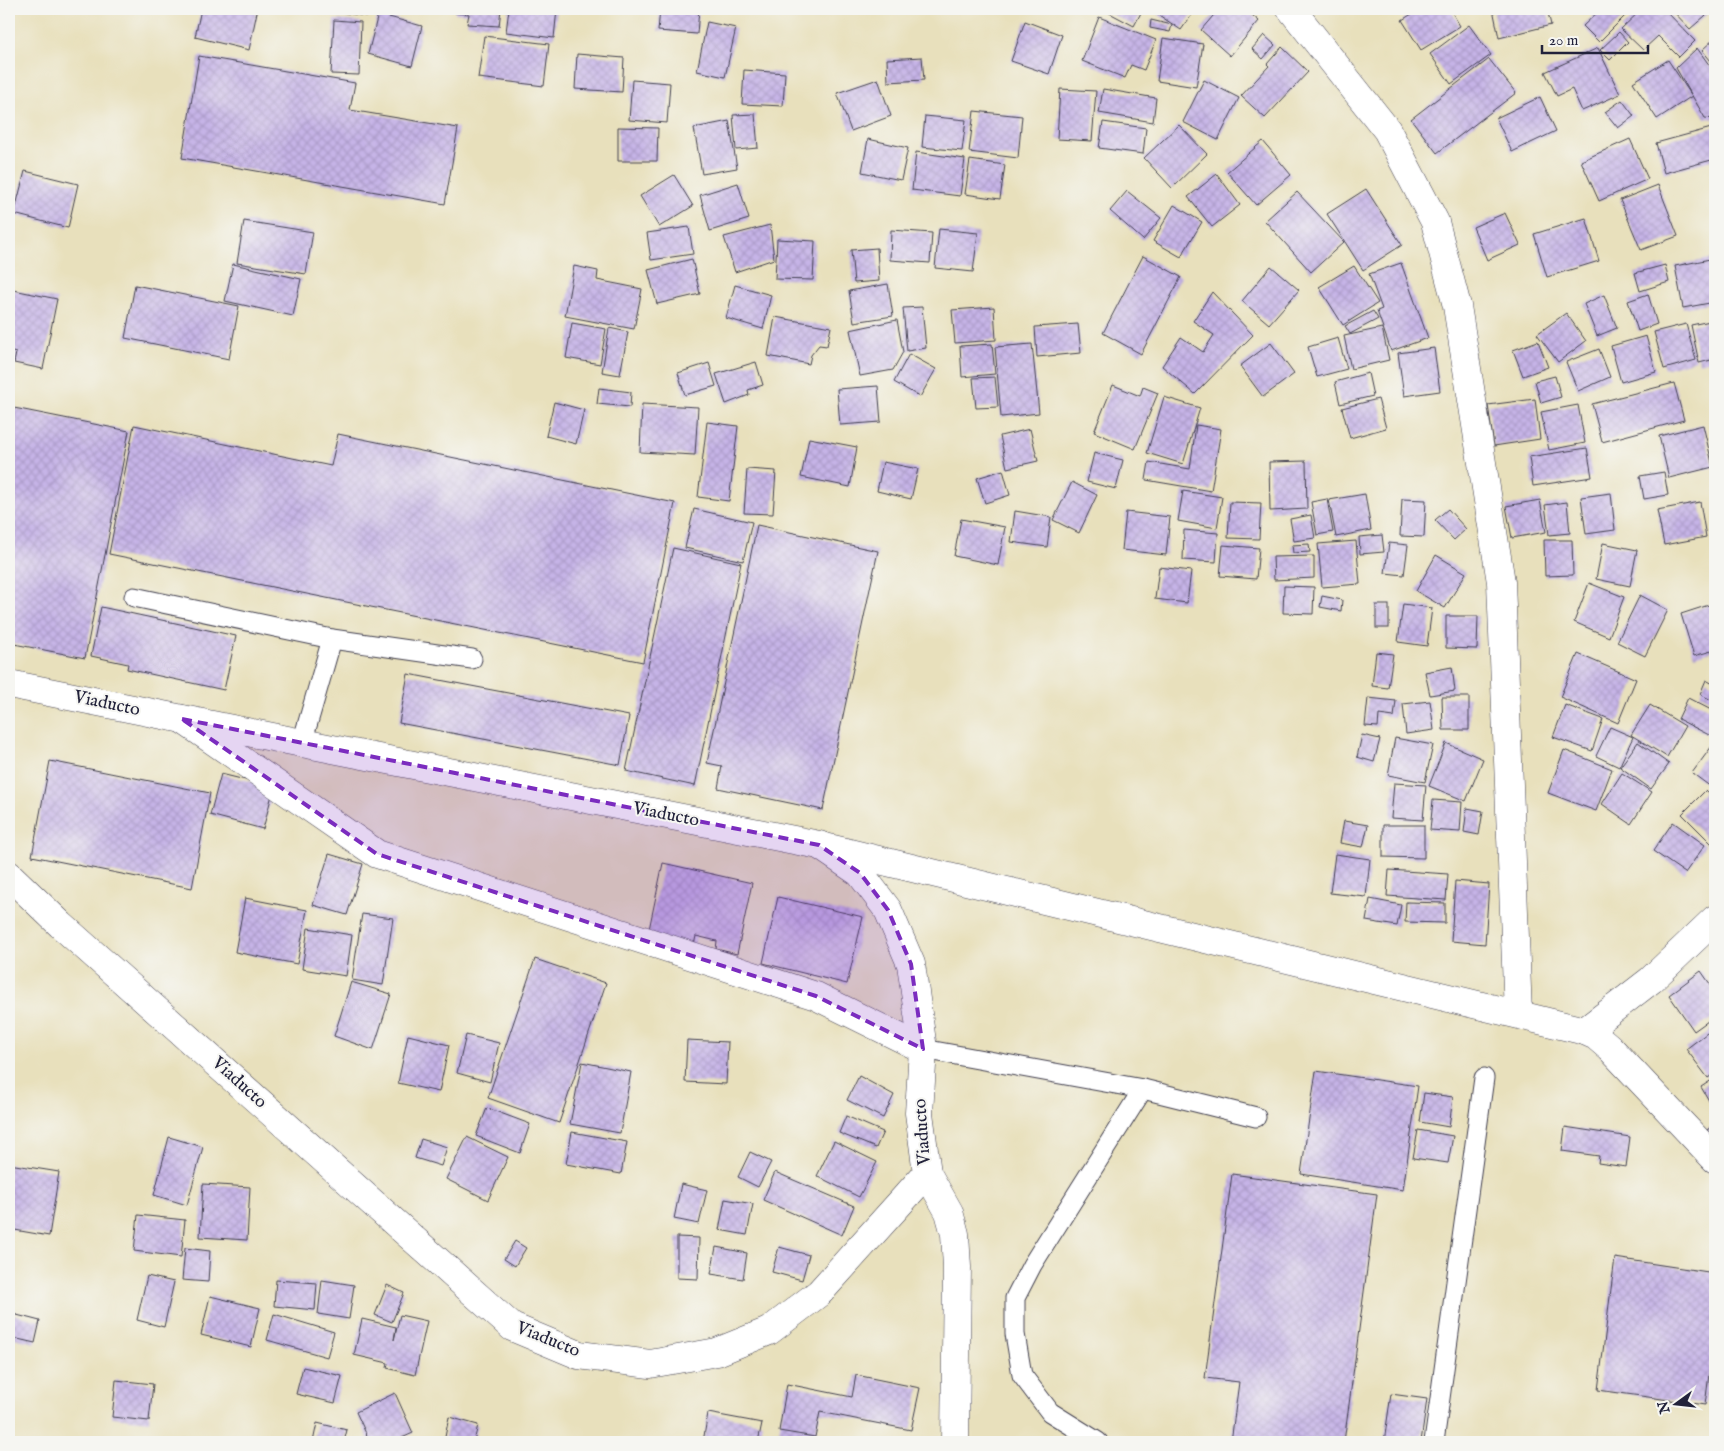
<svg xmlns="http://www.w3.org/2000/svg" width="1724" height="1451" font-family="'IM FELL English',serif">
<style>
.building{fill:url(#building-cross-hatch)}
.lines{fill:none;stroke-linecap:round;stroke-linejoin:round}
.service-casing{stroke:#403e4e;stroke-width:21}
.minor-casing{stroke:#403e4e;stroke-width:29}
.tertiary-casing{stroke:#403e4e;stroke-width:29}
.service{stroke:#fff;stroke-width:19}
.minor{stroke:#fff;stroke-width:28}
.tertiary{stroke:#fff;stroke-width:28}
.marked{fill:#7b2cbf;fill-opacity:0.2;stroke:#7b2cbf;stroke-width:4;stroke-dasharray:10 6;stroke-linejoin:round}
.labels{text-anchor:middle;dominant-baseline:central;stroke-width:4;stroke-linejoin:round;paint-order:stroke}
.street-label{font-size:18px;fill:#22223b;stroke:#f6f6f2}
</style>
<defs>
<pattern id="building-cross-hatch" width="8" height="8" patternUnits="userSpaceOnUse" patternTransform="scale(1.25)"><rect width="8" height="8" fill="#c6b4e7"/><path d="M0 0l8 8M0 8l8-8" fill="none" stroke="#aa9ac7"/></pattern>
</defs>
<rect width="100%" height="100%" fill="#f6f6f2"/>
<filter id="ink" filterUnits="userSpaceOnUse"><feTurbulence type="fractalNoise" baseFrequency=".02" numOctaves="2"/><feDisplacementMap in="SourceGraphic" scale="10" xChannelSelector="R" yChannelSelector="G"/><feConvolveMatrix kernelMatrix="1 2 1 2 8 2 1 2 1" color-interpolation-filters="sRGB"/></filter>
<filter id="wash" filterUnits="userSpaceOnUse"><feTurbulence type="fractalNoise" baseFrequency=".0096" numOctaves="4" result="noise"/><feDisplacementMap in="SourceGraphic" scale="20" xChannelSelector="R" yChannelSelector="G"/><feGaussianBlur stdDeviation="1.12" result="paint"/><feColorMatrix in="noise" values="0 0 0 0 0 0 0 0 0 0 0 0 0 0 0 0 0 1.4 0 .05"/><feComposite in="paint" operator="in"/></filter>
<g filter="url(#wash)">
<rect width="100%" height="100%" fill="#e8e0bc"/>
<g id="blocks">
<!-- building -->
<g class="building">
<polygon points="201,9 244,9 257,12 249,50 195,37"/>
<polygon points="320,9 367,9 366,16"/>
<polygon points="455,9 501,9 499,26 467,24 469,14 455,13"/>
<polygon points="509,9 557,9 554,38 506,32"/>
<polygon points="660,9 699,9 697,34 658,31"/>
<polygon points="1102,9 1143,9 1134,26"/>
<polygon points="1155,9 1196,9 1181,30 1153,11"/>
<polygon points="1219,9 1240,9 1237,12 1240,14 1245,9 1259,21 1230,56 1201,30"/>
<polygon points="1420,9 1450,9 1460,26 1421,50 1402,20"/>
<polygon points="1493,9 1547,9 1551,25 1499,38"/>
<polygon points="1601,9 1632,9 1599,42 1583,26"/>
<polygon points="1642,9 1664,9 1695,41 1679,57 1658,36 1643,50 1621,29"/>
<polygon points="1671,9 1713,9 1690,29"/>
<polygon points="378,14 422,26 412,66 368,54"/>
<polygon points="1099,17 1156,40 1144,70 1131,65 1125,78 1082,61"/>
<polygon points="334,20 361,22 359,75 331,74"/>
<polygon points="1151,20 1172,25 1170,32 1150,28"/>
<polygon points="1025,21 1062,35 1049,74 1011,61"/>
<polygon points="707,22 736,28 725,77 697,71"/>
<polygon points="1469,25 1491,55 1451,84 1430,54"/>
<polygon points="1619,32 1628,42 1610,60 1600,50"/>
<polygon points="1264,35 1275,45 1263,59 1252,49"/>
<polygon points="484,36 549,44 544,86 478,78"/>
<polygon points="1163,38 1203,44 1196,87 1157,81"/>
<polygon points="1715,38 1715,66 1702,50"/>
<polygon points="1282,47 1308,72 1265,118 1241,96 1269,66 1267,64"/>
<polygon points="1598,48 1620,94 1582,111 1572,89 1557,96 1545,72"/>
<polygon points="1697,48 1715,73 1715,119 1705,118 1676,68"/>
<polygon points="577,54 624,58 622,92 575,89"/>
<polygon points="199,56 355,83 350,110 458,128 445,204 182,158"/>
<polygon points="922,57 924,80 888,82 887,59"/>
<polygon points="1489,59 1516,93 1437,153 1411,119"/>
<polygon points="1668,60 1692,96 1657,119 1633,82"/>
<polygon points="744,70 785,73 783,106 742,104"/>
<polygon points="878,79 891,116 851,131 837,93"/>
<polygon points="632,80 670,83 667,123 629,120"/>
<polygon points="1204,80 1239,98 1218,140 1183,122"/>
<polygon points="1060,89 1096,91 1092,141 1057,139"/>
<polygon points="1103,89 1156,98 1153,122 1099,113"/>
<polygon points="1540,97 1556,131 1512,152 1496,118"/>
<polygon points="1622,100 1634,116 1618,128 1605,112"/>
<polygon points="974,111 1022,116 1018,158 969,152"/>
<polygon points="755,114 758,148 736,150 733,115"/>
<polygon points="925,116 966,120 962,151 922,147"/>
<polygon points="729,121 737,168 702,174 694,128"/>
<polygon points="1103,122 1146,128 1143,154 1099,148"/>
<polygon points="1179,125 1207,154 1172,188 1144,158"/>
<polygon points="618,127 658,128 657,161 618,161"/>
<polygon points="1715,127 1715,159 1664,173 1656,143"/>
<polygon points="868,139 908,148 901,180 862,172"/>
<polygon points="1630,139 1648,179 1599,201 1581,161"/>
<polygon points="1263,141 1291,175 1256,205 1227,172"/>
<polygon points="916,152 965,159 960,196 912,190"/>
<polygon points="970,160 1005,165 1000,199 965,194"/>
<polygon points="25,171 78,184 68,228 14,214"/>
<polygon points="1217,174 1240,205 1212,227 1188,197"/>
<polygon points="674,175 693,206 659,227 640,196"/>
<polygon points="738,183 749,219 710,231 700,195"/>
<polygon points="1658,185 1678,236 1641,250 1620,200"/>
<polygon points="1366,189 1402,245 1363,270 1327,214"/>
<polygon points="1127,191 1161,218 1143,240 1110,211"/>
<polygon points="1297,192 1344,242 1311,272 1265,221"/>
<polygon points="1174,205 1202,222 1181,257 1153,241"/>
<polygon points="1505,213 1520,245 1487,260 1473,227"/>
<polygon points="1586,218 1599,261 1547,277 1534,234"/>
<polygon points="244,221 313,232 306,274 237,263"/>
<polygon points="770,225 774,259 735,272 724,237"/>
<polygon points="689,227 693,254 651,260 647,233"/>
<polygon points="939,229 978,233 973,272 935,268"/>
<polygon points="891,230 932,233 930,263 890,260"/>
<polygon points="777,239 815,241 813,280 775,279"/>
<polygon points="877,248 879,281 854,283 851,250"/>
<polygon points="1143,256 1181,277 1141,354 1103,333"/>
<polygon points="1715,258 1715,302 1683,308 1675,266"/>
<polygon points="692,259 700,294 657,304 648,270"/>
<polygon points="1401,263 1428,338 1391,351 1377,311 1382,309 1369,274"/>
<polygon points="233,264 301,279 293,316 225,301"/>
<polygon points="1665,265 1669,282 1640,291 1635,273"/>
<polygon points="574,266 598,271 597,280 642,289 634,329 565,316"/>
<polygon points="1271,266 1299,290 1269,324 1242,301"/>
<polygon points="1354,266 1378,303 1343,325 1319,287"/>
<polygon points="888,284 893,316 854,322 849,291"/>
<polygon points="135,285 239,306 229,359 125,338"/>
<polygon points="735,285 771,295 763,329 726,318"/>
<polygon points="9,289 57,299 43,369 14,363 16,353 9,351"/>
<polygon points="1212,292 1253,335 1195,394 1162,366 1181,337 1203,352 1214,335 1193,321"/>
<polygon points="1648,294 1657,324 1638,331 1628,301"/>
<polygon points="1604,295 1617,328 1597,336 1584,304"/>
<polygon points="922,307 926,348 907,351 903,308"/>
<polygon points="994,307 996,340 955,343 952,310"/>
<polygon points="1373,311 1378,319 1350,334 1345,326"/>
<polygon points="1566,313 1586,341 1558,362 1537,334"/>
<polygon points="775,317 831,327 827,346 819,345 811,355 809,364 768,356"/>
<polygon points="897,320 903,352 893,370 860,376 850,330"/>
<polygon points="1715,320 1715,359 1699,363 1691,325"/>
<polygon points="572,323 606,329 600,364 566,358"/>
<polygon points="1078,324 1081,353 1037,357 1035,327"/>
<polygon points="1686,324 1696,360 1664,369 1654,332"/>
<polygon points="609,328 628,332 620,375 602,372"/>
<polygon points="1382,328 1389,360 1351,369 1344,336"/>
<polygon points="1646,336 1656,372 1621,382 1611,346"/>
<polygon points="1338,338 1347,369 1317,377 1308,347"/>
<polygon points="1538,341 1548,367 1523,376 1513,350"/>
<polygon points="1271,343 1294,374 1263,397 1240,366"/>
<polygon points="992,344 995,374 962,377 960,346"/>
<polygon points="1032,344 1039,413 1001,417 995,347"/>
<polygon points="1434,348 1440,391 1404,396 1398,353"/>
<polygon points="1599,349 1610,377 1578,391 1566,362"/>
<polygon points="909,354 936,369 920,397 894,382"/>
<polygon points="756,362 763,385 748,390 749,395 726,404 716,374"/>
<polygon points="709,363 716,386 685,395 678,373"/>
<polygon points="1368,373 1373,396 1340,404 1335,382"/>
<polygon points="1555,376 1561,397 1541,403 1535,381"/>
<polygon points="995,377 998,407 976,408 973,378"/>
<polygon points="1674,383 1684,420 1602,442 1592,404"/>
<polygon points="1113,385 1140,396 1143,387 1158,393 1135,449 1094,432"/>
<polygon points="878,386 881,422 840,425 837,389"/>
<polygon points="599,388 631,392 630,407 597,404"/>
<polygon points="1164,397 1200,408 1183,464 1147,453"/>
<polygon points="1378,399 1386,428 1350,438 1342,408"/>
<polygon points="1535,399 1540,439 1494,446 1488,405"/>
<polygon points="554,402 584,410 576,444 546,436"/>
<polygon points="642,404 698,407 695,455 640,452"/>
<polygon points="1578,405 1585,443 1549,450 1541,412"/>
<polygon points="9,407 129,431 85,658 9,643"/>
<polygon points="707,422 738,426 729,501 698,497"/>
<polygon points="134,425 331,466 338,434 675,503 643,662 109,554"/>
<polygon points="1196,425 1221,429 1211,491 1146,480 1149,462 1190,469"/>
<polygon points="1703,425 1713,467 1669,478 1659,436"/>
<polygon points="1030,429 1038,461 1007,468 1000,436"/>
<polygon points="809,438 857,447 850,487 801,477"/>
<polygon points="1587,448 1592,477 1533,486 1529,457"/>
<polygon points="1094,453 1123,460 1116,489 1087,482"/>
<polygon points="1306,461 1307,509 1270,511 1269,462"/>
<polygon points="883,462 918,469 911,499 877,491"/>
<polygon points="747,469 776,471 773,514 744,513"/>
<polygon points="1003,470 1010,495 985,503 977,478"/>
<polygon points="1664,472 1668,495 1644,499 1640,476"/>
<polygon points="1072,482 1097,495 1079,533 1053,520"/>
<polygon points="1183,491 1222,497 1217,528 1178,521"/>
<polygon points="1611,493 1615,530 1586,534 1581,497"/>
<polygon points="1365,494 1371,530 1336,537 1329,500"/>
<polygon points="1327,499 1333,532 1317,535 1311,502"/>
<polygon points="1402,499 1426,500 1424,537 1400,536"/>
<polygon points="1540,500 1546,532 1512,538 1506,506"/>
<polygon points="1230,502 1261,503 1259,539 1228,538"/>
<polygon points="1567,502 1570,533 1549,535 1545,505"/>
<polygon points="1700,502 1706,537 1664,545 1657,510"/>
<polygon points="694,509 752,522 743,561 685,548"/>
<polygon points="1448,509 1466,529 1454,540 1435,520"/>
<polygon points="1015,511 1051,517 1047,547 1011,542"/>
<polygon points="1126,512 1170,517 1166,555 1122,550"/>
<polygon points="1311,515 1315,538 1294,541 1290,519"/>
<polygon points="961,519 1005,527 998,565 954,556"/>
<polygon points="757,525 878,551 823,810 718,788 722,766 707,763"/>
<polygon points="1184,530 1218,533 1216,562 1183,560"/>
<polygon points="1382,535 1384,552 1360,554 1359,537"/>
<polygon points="1544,540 1572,540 1573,575 1545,576"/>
<polygon points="1356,541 1360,584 1322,587 1318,544"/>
<polygon points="1389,543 1408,545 1404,575 1385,573"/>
<polygon points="1603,543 1637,550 1630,586 1596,579"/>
<polygon points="1309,544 1310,552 1293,553 1292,545"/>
<polygon points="1223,545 1259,548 1256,579 1220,576"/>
<polygon points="673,548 741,563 695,786 626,771"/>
<polygon points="1436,555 1466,573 1445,608 1416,591"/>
<polygon points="1314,556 1314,578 1274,580 1273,557"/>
<polygon points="1159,567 1191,571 1187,603 1155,599"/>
<polygon points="1589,583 1624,597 1609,637 1574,622"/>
<polygon points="1284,586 1314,587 1313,614 1283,613"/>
<polygon points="1640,595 1668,610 1645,656 1617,642"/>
<polygon points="1322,596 1342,600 1341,611 1320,607"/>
<polygon points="1715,603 1715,650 1694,656 1681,614"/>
<polygon points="1403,604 1432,608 1427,646 1398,642"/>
<rect x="1376" y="605" width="13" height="23"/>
<polygon points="101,607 236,636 224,690 127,669 128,664 91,656"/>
<polygon points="1446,616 1478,616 1477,649 1446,648"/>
<polygon points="1376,652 1393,654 1388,688 1372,686"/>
<polygon points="1578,654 1636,679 1618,723 1560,697"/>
<polygon points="1452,667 1455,691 1430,695 1425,672"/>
<polygon points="408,674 629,716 620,765 399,723"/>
<polygon points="1706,680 1715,685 1715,702 1700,694"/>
<polygon points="1442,697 1469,697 1469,730 1443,730"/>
<polygon points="1368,698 1396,701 1394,717 1379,715 1378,727 1365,726"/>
<polygon points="1688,698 1715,712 1715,723 1709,735 1678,719"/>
<polygon points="1430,701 1434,730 1406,734 1403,704"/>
<polygon points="1565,705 1603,719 1592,751 1553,737"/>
<polygon points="1650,705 1685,726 1667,757 1631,735"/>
<polygon points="1610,727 1633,737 1619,767 1596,756"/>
<polygon points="1362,735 1380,739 1374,762 1357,757"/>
<polygon points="1395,738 1433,745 1425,782 1388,775"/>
<polygon points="1638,742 1669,764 1651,789 1620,767"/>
<polygon points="1446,743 1483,759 1466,801 1429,786"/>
<polygon points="1712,746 1715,748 1715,790 1692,773"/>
<polygon points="1564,750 1612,769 1596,811 1548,793"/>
<polygon points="50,761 210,793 192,888 32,856"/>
<polygon points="1622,773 1652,792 1631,824 1602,804"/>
<polygon points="221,774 274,787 263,829 210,815"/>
<polygon points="1394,783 1426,785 1423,820 1391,818"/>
<polygon points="1706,790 1715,799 1715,847 1682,814"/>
<polygon points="1433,800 1462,802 1460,832 1430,830"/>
<polygon points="1467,808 1483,811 1479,835 1464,832"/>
<polygon points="1344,821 1368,825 1363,847 1340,843"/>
<polygon points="1673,822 1705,845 1685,873 1653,851"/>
<polygon points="1383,825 1424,825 1424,858 1383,857"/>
<polygon points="329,854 363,864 347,915 313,905"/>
<polygon points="1335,854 1370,859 1366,897 1330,893"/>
<polygon points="663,863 752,883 737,954 716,949 717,941 696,936 693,950 647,939"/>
<polygon points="1389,870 1448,874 1446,900 1387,896"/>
<polygon points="1455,881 1489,884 1485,944 1451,941"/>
<polygon points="778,897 863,917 847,984 763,963"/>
<polygon points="245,898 307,910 297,964 235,952"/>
<polygon points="1370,899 1401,905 1397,926 1366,921"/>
<polygon points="1406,902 1445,903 1445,923 1405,922"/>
<polygon points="362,914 393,918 383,985 352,980"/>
<polygon points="308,928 352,935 346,976 302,969"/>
<polygon points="535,959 606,983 559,1123 488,1098"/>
<polygon points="1701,971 1715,991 1715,1016 1694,1031 1669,995"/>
<polygon points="351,982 391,994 373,1050 334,1036"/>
<polygon points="1715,1027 1715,1073 1708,1078 1686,1049"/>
<polygon points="408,1035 449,1045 439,1092 398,1083"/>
<polygon points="466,1035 499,1043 490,1082 457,1073"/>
<polygon points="687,1040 728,1042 726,1084 685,1082"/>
<polygon points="582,1062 631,1072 620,1133 570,1124"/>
<polygon points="1316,1071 1418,1086 1403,1190 1301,1174"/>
<polygon points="859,1076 894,1095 883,1118 847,1100"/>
<polygon points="1715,1078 1715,1111 1701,1087"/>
<polygon points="1424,1093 1453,1097 1449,1127 1420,1122"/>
<polygon points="487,1108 530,1124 520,1153 476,1136"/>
<polygon points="846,1116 883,1132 876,1148 839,1133"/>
<polygon points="1715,1124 1715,1140 1707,1130"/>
<polygon points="1565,1127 1630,1137 1626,1167 1598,1163 1599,1156 1562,1151"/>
<polygon points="1418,1130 1453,1136 1448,1163 1413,1158"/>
<polygon points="572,1132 627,1142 621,1174 566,1164"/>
<polygon points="169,1137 203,1147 187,1205 154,1195"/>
<polygon points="467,1137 508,1157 488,1200 446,1179"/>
<polygon points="421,1139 447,1147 441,1166 415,1158"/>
<polygon points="834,1141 877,1162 859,1197 817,1176"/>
<polygon points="750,1152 771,1162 758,1187 738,1177"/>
<polygon points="9,1164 59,1172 49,1236 9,1229"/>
<polygon points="775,1172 854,1206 842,1235 763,1200"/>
<polygon points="1232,1174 1377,1194 1344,1442 1231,1442 1239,1382 1205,1378"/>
<polygon points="203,1184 250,1187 247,1240 200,1237"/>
<polygon points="681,1184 707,1190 699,1224 674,1219"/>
<polygon points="725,1199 753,1204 747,1235 719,1230"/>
<polygon points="138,1215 185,1220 181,1257 134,1251"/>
<polygon points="677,1237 699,1238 698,1279 677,1278"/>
<polygon points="515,1241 526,1248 515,1266 504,1259"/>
<polygon points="716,1247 747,1253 743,1279 711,1274"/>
<polygon points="779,1247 809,1255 802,1280 772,1272"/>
<polygon points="185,1248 210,1251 208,1282 182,1280"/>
<polygon points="1615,1258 1715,1273 1715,1329 1705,1405 1598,1390"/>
<polygon points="147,1276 174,1282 164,1327 137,1320"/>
<polygon points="276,1280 317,1283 315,1310 274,1306"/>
<polygon points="322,1280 354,1285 349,1319 318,1314"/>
<polygon points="387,1285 404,1293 392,1322 375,1315"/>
<polygon points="210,1296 260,1308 251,1347 201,1335"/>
<polygon points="9,1313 40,1321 35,1343 9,1337"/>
<polygon points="274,1314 334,1332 327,1357 267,1340"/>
<polygon points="400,1315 427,1321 415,1375 387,1368 388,1363 354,1355 362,1319 396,1327 394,1340"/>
<polygon points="303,1367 342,1376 335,1403 296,1394"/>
<polygon points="856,1375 920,1388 911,1430 820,1412 815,1437 779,1431 787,1384 852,1397"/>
<polygon points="116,1380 153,1384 149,1421 112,1417"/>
<polygon points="395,1393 413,1433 393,1442 370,1442 356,1412"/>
<polygon points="1391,1394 1427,1399 1421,1442 1384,1442"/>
<polygon points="708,1413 762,1423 758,1442 703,1442"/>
<polygon points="449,1417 478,1425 474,1442 444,1442"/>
<polygon points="317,1423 347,1430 344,1442 313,1442"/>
</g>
</g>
</g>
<g filter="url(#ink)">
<use href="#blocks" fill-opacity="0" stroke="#403e4e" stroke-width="1"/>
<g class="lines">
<defs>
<g id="service">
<polyline points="134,597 332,639 302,743"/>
<polyline points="332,639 472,659"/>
<polyline points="923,1049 1143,1089 1256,1117"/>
<polyline points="1098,1442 1050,1412 1022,1375 1015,1334 1015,1298 1032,1265 1143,1089"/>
<polyline points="1434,1442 1484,1078"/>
</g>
<g id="minor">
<polyline points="1291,9 1387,130 1435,222 1457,306 1501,582 1518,1014"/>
<polyline points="182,719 377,854 816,996 923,1049"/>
<polyline points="821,846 1585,1031 1596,1036 1610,1048 1715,1159"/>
<polyline points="1585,1031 1651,980 1715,919"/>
<polyline points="927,1173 949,1212 955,1234 957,1267 955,1442"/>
</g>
<polyline id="tertiary" points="9,684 302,743 819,845 860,873 888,910 911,964 923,1049 919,1113 927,1173 819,1293 769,1331 717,1352 650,1364 579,1355 512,1327 61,925 9,875"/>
</defs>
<!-- service casing -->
<use href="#service" class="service-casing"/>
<!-- minor casing -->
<use href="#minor" class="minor-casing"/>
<!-- tertiary casing -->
<use href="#tertiary" class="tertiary-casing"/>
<!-- service -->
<use href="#service" class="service"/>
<!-- minor -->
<use href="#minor" class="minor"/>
<!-- tertiary -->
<use href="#tertiary" class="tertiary"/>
</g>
</g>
<!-- marked area -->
<path class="marked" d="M182,719L819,845L860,873L888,910L911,964L923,1049L816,996L377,854Z"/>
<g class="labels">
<!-- street labels -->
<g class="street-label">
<text transform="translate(107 704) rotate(12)">Viaducto</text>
<text transform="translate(666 815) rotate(11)">Viaducto</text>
<text transform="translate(239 1083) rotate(42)">Viaducto</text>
<text transform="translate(923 1132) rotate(-94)">Viaducto</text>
<text transform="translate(548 1340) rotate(22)">Viaducto</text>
</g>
</g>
<!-- margin -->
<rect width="1724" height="1451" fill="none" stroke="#f6f6f2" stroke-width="30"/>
<!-- north arrow -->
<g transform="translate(1676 1404) rotate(255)" stroke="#f6f6f2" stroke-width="4" paint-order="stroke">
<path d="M0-4L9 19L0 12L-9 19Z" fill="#22223b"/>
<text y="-8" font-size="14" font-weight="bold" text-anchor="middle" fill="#22223b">N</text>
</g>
<!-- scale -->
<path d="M1542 45v8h106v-8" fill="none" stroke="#22223b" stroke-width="2.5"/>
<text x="1549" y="45" font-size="15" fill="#22223b" stroke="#f6f6f2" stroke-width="4" paint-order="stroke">20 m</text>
</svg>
